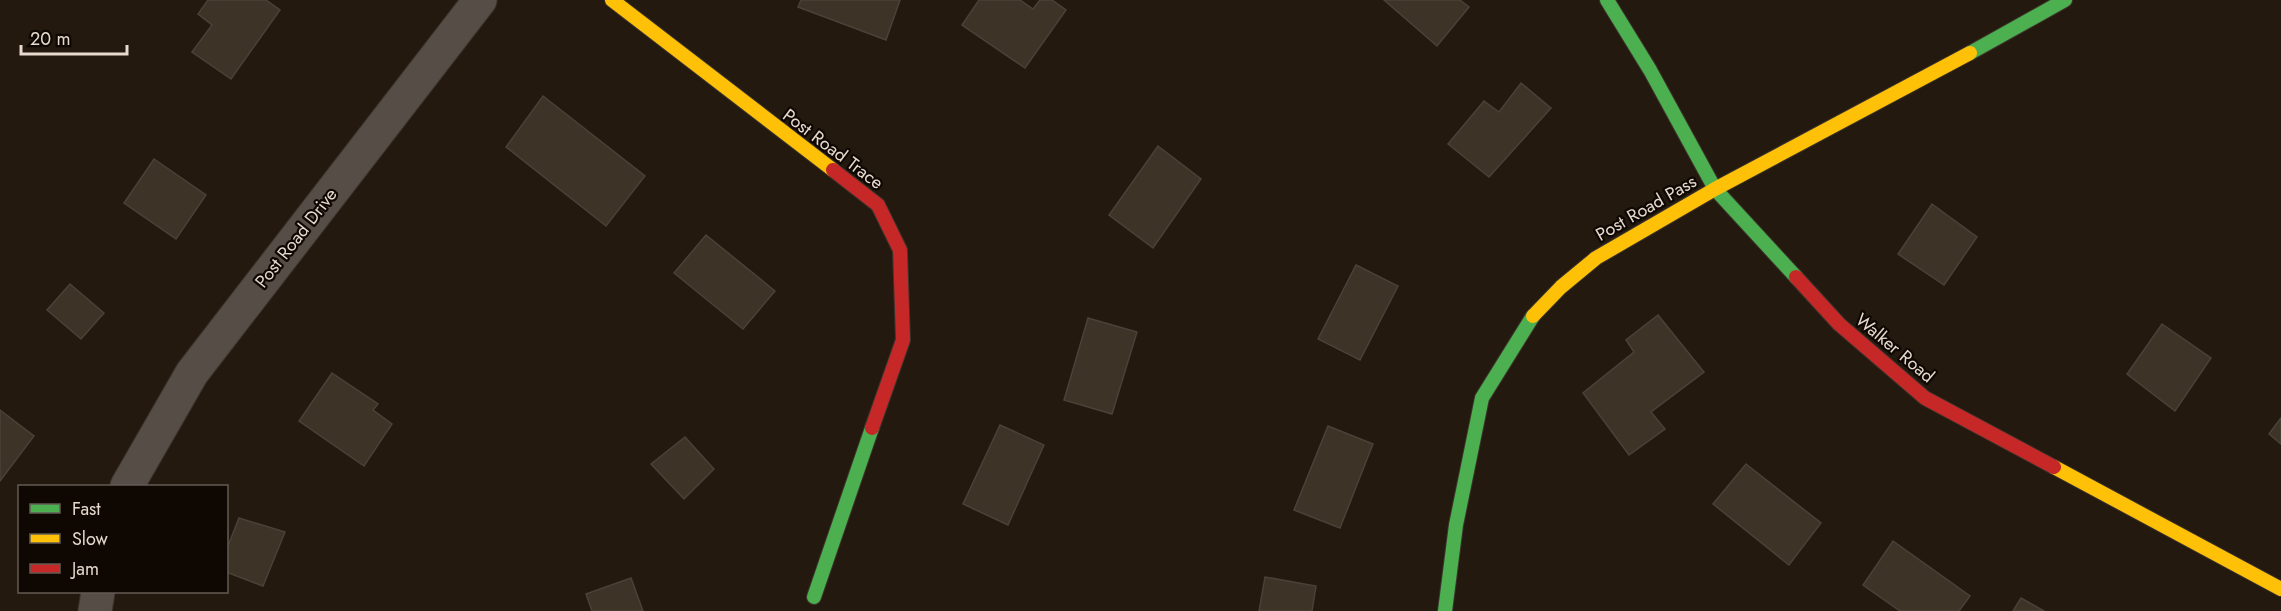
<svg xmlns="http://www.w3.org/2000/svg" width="2281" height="611" font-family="Jost,sans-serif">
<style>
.building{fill:#3e3327;stroke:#4a4139;stroke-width:1.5}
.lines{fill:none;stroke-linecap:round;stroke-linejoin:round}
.street-casing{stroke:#3c342d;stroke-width:35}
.fast-casing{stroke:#3c342d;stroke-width:16}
.slow-casing{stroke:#3c342d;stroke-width:16}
.jam-casing{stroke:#3c342d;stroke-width:16}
.street{stroke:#564d46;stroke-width:33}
.fast{stroke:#4caf50;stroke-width:14}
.slow{stroke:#ffc107;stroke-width:14}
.jam{stroke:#c62828;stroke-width:14}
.labels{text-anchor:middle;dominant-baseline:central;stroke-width:4.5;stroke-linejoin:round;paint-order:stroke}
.street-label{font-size:18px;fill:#e6d9ce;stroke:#0e0702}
</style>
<rect width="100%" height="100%" fill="#24190f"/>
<!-- building -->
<g class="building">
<polygon points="208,0 266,0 280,10 231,79 192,52 212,25 198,14"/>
<polygon points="801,0 900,0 886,40 798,7"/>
<polygon points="979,0 1020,0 1033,9 1040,0 1052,0 1066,10 1025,68 962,25"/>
<polygon points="1384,0 1460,0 1469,7 1437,46"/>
<polygon points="1521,83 1551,108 1489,177 1448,144 1484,101 1499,112"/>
<polygon points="543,96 645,176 606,226 506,147"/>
<polygon points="1158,146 1201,179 1153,248 1109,215"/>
<polygon points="154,159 206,195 176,239 124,203"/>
<polygon points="1932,204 1977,237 1944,285 1898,254"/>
<polygon points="706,235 775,291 743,329 674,273"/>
<polygon points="1356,265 1398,286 1360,360 1318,339"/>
<polygon points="70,284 104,313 81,339 47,310"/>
<polygon points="1658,315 1704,372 1651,412 1665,429 1629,455 1583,393 1634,352 1626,340"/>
<polygon points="1088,318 1137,332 1112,414 1064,400"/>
<polygon points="2162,324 2211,358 2175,411 2127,374"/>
<polygon points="332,373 378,404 373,410 392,424 364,466 299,421"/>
<polygon points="0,410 34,436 0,481"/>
<polygon points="2281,418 2281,444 2269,434"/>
<polygon points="1000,425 1044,445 1008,525 963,504"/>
<polygon points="1328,426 1373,444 1340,528 1294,510"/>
<polygon points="685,437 714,469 684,499 651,464"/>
<polygon points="1746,464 1821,523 1789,565 1713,504"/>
<polygon points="239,518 285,532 263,586 226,572 226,551"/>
<polygon points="1893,541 1970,596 1959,611 1900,611 1863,585"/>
<polygon points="1265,577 1316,586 1312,611 1259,611"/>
<polygon points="631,578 643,611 592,611 586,594"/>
<polygon points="2021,598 2044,611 2013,611"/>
</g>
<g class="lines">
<defs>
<g id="street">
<polyline points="127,486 192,373 480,0"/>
<polyline points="95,611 98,592"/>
</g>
<g id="fast">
<polyline points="1607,0 1650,70 1715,189 1796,277"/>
<polyline points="1970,53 2065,0"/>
<polyline points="814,597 872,428"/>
<polyline points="1445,611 1456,525 1482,398 1533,316"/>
</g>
<g id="slow">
<polyline points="612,0 833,170"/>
<polyline points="1533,316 1561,287 1596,258 1715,189 1970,53"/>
<polyline points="2054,467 2281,589"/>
</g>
<g id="jam">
<polyline points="833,170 878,205 900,250 903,340 872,428"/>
<polyline points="1796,277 1839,324 1925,398 2054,467"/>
</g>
</defs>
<!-- street casing -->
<use href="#street" class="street-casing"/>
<!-- fast casing -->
<use href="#fast" class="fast-casing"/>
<!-- slow casing -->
<use href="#slow" class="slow-casing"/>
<!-- jam casing -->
<use href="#jam" class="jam-casing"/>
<!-- street -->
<use href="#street" class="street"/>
<!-- fast -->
<use href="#fast" class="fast"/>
<!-- slow -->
<use href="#slow" class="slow"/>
<!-- jam -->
<use href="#jam" class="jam"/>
</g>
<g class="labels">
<!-- street labels -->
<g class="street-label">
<text transform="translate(833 149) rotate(37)">Post Road Trace</text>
<text transform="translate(1646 208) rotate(-30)">Post Road Pass</text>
<text transform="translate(296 238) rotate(-52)">Post Road Drive</text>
<text transform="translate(1895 348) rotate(40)">Walker Road</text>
</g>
</g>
<!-- legend -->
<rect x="18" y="485" width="210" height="108" fill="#0e0702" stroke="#645b54" stroke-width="1.5"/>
<rect x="30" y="504" width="30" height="9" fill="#4caf50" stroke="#645b54" stroke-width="1.5"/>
<text x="72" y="515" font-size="18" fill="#e6d9ce">Fast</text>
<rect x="30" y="534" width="30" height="9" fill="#ffc107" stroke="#645b54" stroke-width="1.5"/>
<text x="72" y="545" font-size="18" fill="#e6d9ce">Slow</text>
<rect x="30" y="564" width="30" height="9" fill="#c62828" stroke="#645b54" stroke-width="1.5"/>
<text x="72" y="575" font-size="18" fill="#e6d9ce">Jam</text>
<!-- scale -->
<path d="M21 45v9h106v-9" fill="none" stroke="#e6d9ce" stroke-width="3"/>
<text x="30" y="45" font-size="18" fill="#e6d9ce" stroke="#0e0702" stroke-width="4.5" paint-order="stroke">20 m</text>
</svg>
